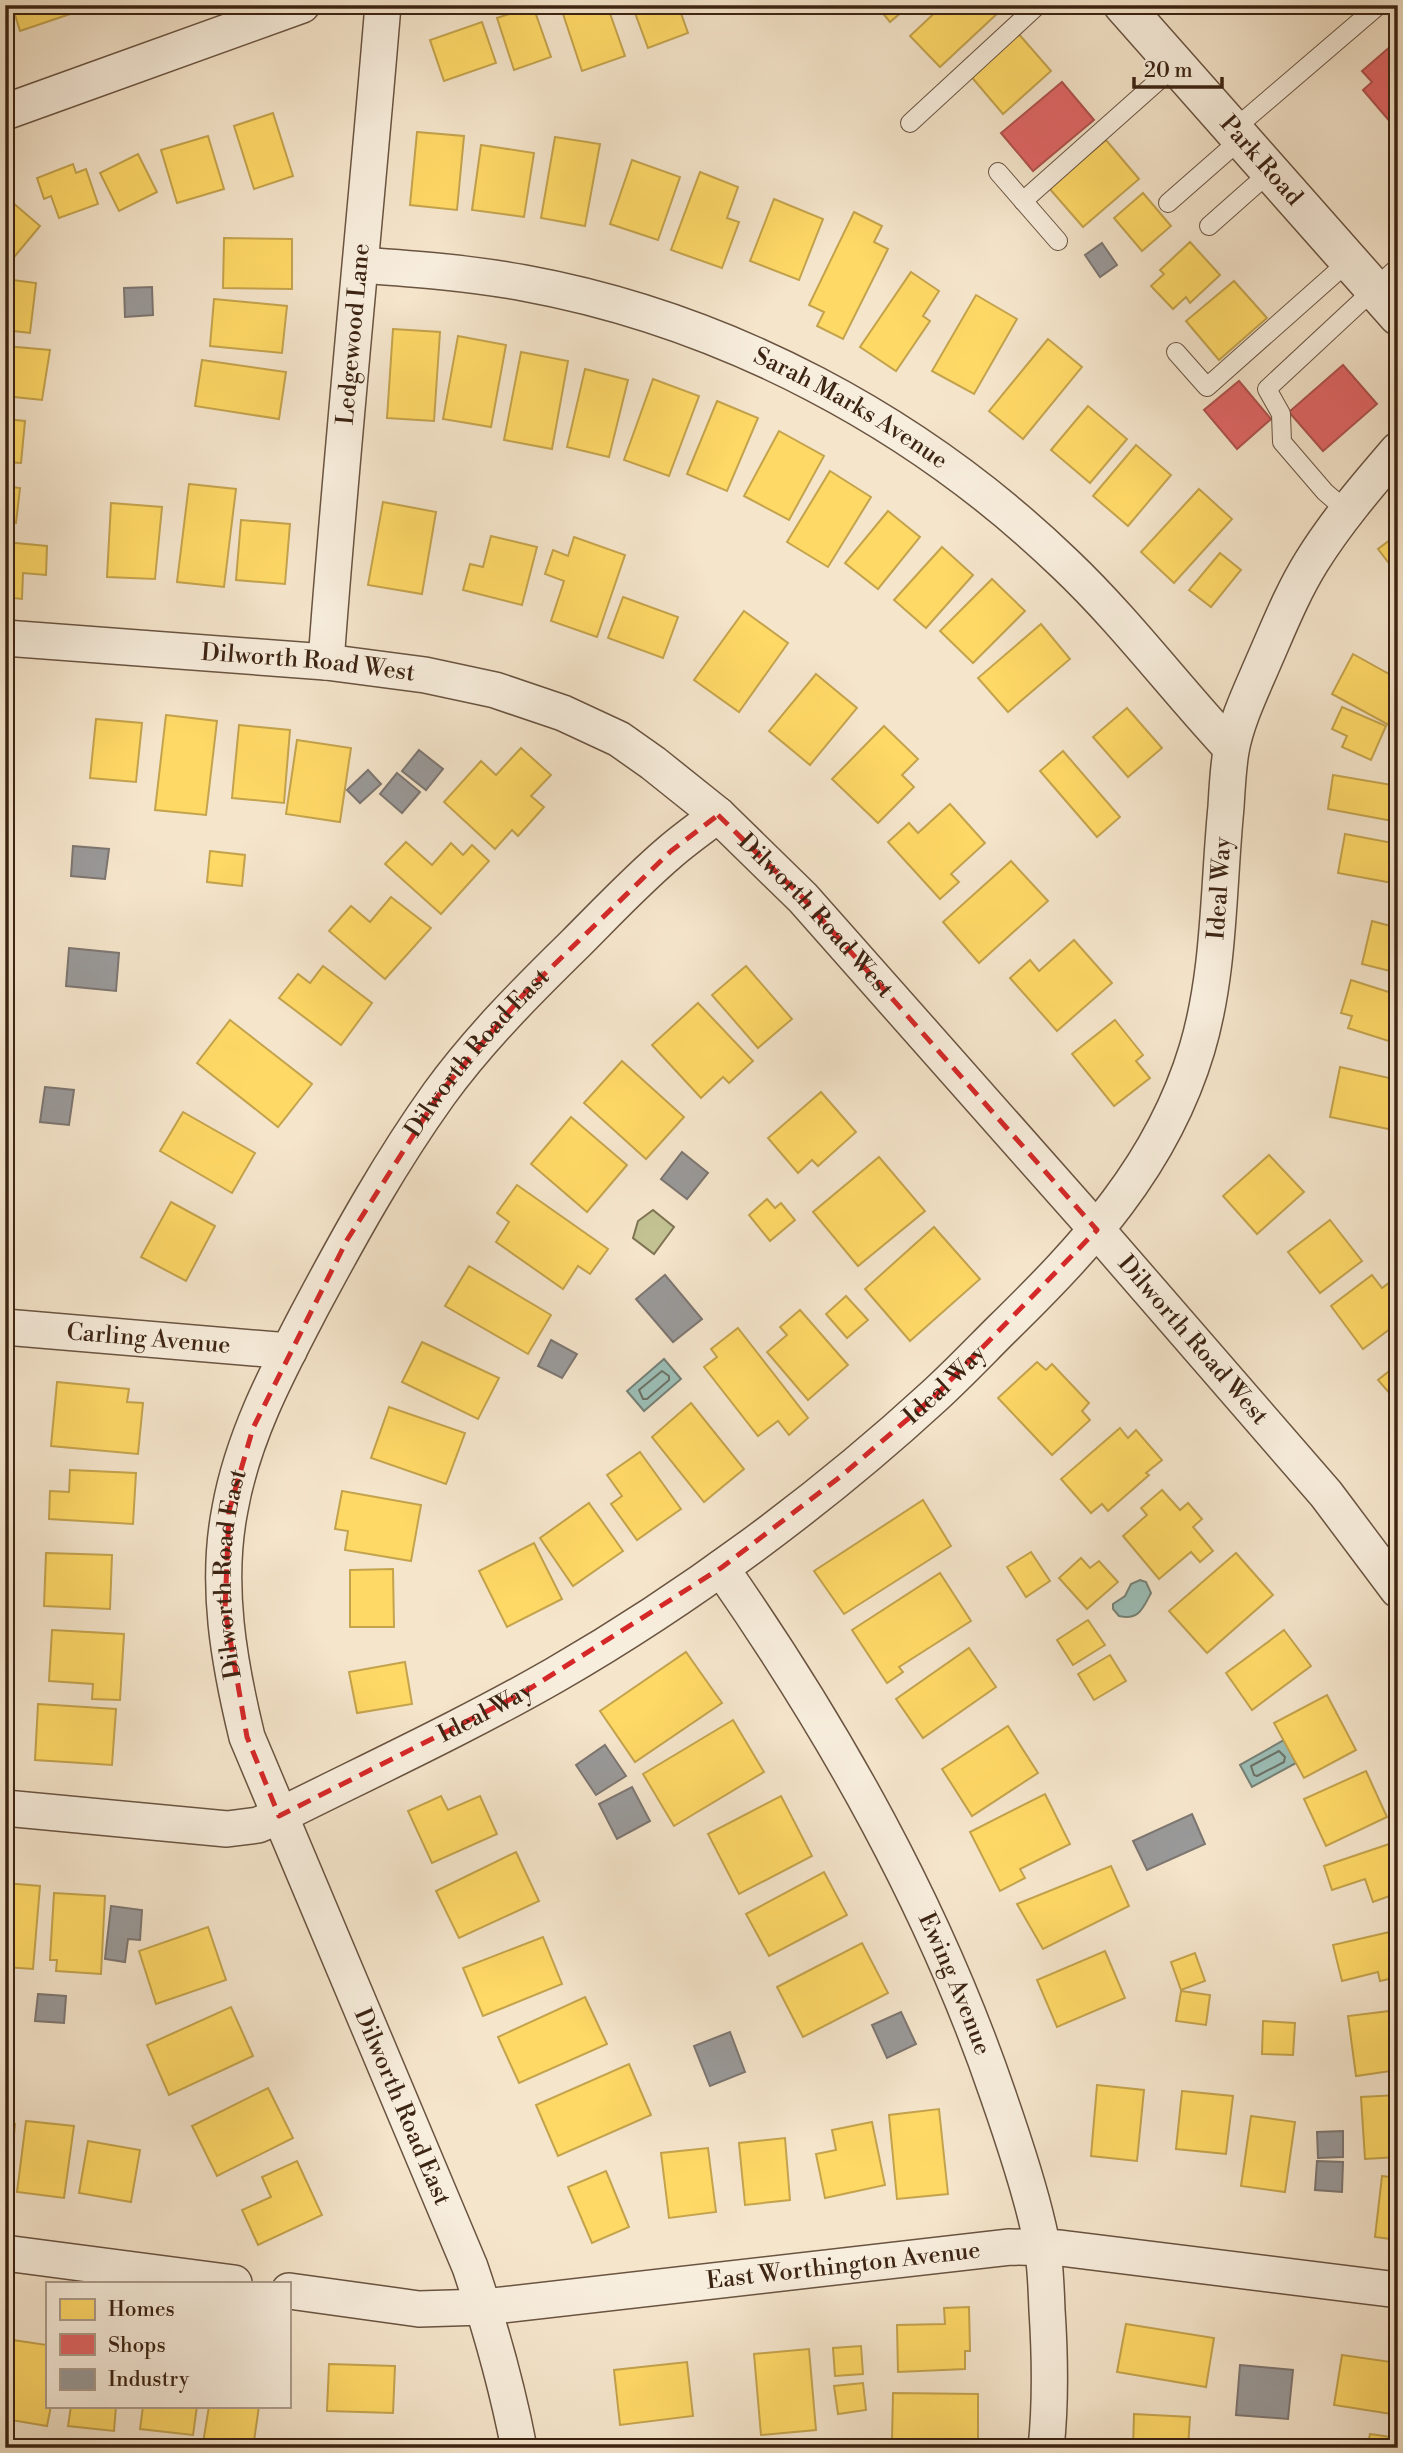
<svg xmlns="http://www.w3.org/2000/svg" width="1403" height="2453" font-family="'Libre Bodoni',serif">
<style>
.green{fill:#c2c293;stroke:#7f7353;stroke-width:2}
.water{fill:#9cbfb8;stroke:#768176;stroke-width:2}
.homes{fill:#ffd966;stroke:#c4a34d;stroke-width:2}
.shops{fill:#e06666;stroke:#af524d;stroke-width:2}
.industry{fill:#999;stroke:#7d7671;stroke-width:2}
.lines{fill:none;stroke-linecap:round;stroke-linejoin:round}
.shore{stroke:#6c7266;stroke-width:2}
.service-casing{stroke:#6a5441;stroke-width:20}
.minor-casing{stroke:#6a5441;stroke-width:38}
.tertiary-casing{stroke:#6a5441;stroke-width:41}
.service{stroke:#f8eedd;stroke-width:18}
.minor{stroke:#f8eedd;stroke-width:35}
.tertiary{stroke:#f8eedd;stroke-width:38}
.marked{fill:none;stroke:#d62828;stroke-width:5;stroke-dasharray:14 9;stroke-linejoin:round}
.labels{text-anchor:middle;dominant-baseline:central;stroke-width:7;stroke-linejoin:round;paint-order:stroke}
.street-label{font-size:24px;fill:#3c2413;stroke:#f8eedd}
</style>
<rect width="100%" height="100%" fill="#f5e5cb"/>
<filter id="stains"><feTurbulence type="fractalNoise" baseFrequency=".00286" numOctaves="4"/><feColorMatrix values="0 0 0 0 .2 0 0 0 0 .09 0 0 0 0 .02 0 0 0 .5 -.17"/></filter>
<radialGradient id="worn" r=".72"><stop offset=".6" stop-color="#630" stop-opacity="0"/><stop offset="1" stop-color="#630" stop-opacity=".3"/></radialGradient>
<!-- green -->
<polygon class="green" points="653,1210 674,1227 654,1254 633,1238 638,1221"/>
<!-- water -->
<g class="water">
<polygon points="664,1359 681,1379 644,1411 627,1391"/>
<path d="M1140,1580L1146,1582L1151,1593C1143,1608 1139,1621 1119,1616L1113,1609V1604L1125,1596L1131,1584Z"/>
<polygon points="1284,1740 1296,1763 1252,1787 1240,1765"/>
</g>
<!-- homes -->
<g class="homes">
<polygon points="12,5 74,5 76,12 20,31"/>
<polygon points="560,5 607,5 625,56 582,71"/>
<polygon points="632,5 678,5 688,33 648,48"/>
<polygon points="876,5 910,5 890,22"/>
<polygon points="943,5 993,5 999,12 940,67 910,36"/>
<polygon points="533,6 551,57 514,70 497,18"/>
<polygon points="482,22 496,63 444,81 430,40"/>
<polygon points="1017,32 1051,71 1003,114 969,74"/>
<polygon points="273,113 293,176 254,189 234,126"/>
<polygon points="417,132 464,136 457,210 410,205"/>
<polygon points="208,136 224,189 177,203 161,150"/>
<polygon points="555,137 600,144 585,226 541,218"/>
<polygon points="1106,140 1139,179 1083,227 1049,188"/>
<polygon points="481,145 534,153 524,217 472,210"/>
<polygon points="138,154 157,192 119,211 100,173"/>
<polygon points="632,160 680,177 658,240 610,224"/>
<polygon points="73,164 76,173 86,169 98,204 59,218 51,196 44,199 37,178"/>
<polygon points="700,172 738,187 727,218 739,222 722,268 671,250"/>
<polygon points="1143,193 1171,226 1142,251 1114,218"/>
<polygon points="5,196 40,226 5,268"/>
<polygon points="774,199 823,219 799,280 750,261"/>
<polygon points="854,212 882,226 874,242 888,249 843,339 817,326 824,312 809,305"/>
<polygon points="224,238 292,239 292,289 223,288"/>
<polygon points="1190,242 1220,275 1190,303 1186,297 1173,309 1151,286 1164,274 1160,270"/>
<polygon points="911,272 939,291 923,316 930,321 896,371 860,347"/>
<polygon points="5,279 36,283 30,333 5,330"/>
<polygon points="1234,281 1267,318 1219,360 1186,321"/>
<polygon points="976,295 1017,319 974,394 932,371"/>
<polygon points="214,299 287,306 282,353 210,346"/>
<polygon points="393,329 440,332 434,421 387,418"/>
<polygon points="458,336 506,345 491,427 443,419"/>
<polygon points="1048,339 1082,367 1023,439 989,411"/>
<polygon points="5,346 50,350 42,400 5,396"/>
<polygon points="521,352 568,361 552,449 504,440"/>
<polygon points="202,360 286,372 279,419 195,406"/>
<polygon points="585,369 628,380 609,457 567,447"/>
<polygon points="653,379 699,396 669,476 624,460"/>
<polygon points="717,401 758,418 727,491 687,474"/>
<polygon points="1088,406 1127,439 1090,483 1051,450"/>
<polygon points="5,419 25,421 21,463 5,462"/>
<polygon points="779,431 824,456 789,520 744,496"/>
<polygon points="1136,445 1171,475 1128,526 1093,496"/>
<polygon points="830,471 871,497 828,567 787,542"/>
<polygon points="189,484 236,489 224,587 177,582"/>
<polygon points="5,486 20,488 16,523 5,522"/>
<polygon points="1199,489 1232,519 1174,583 1141,552"/>
<polygon points="383,502 436,512 422,594 368,585"/>
<polygon points="111,503 162,507 155,579 107,577"/>
<polygon points="888,511 920,537 878,589 845,563"/>
<polygon points="241,520 290,524 285,584 236,580"/>
<polygon points="1398,534 1398,575 1378,549"/>
<polygon points="491,536 537,547 522,605 463,590 470,564 483,567"/>
<polygon points="574,537 625,555 597,637 551,621 564,581 545,574 553,550 568,556"/>
<polygon points="5,542 47,546 46,575 23,573 22,599 5,597"/>
<polygon points="942,547 973,575 926,628 894,600"/>
<polygon points="1220,553 1241,570 1211,607 1189,590"/>
<polygon points="992,579 1025,611 973,663 940,631"/>
<polygon points="623,597 678,617 663,658 608,638"/>
<polygon points="744,611 788,643 739,712 694,680"/>
<polygon points="1041,624 1070,659 1008,712 978,678"/>
<polygon points="1353,654 1398,679 1398,730 1332,694"/>
<polygon points="816,674 857,708 810,765 769,731"/>
<polygon points="5,686 13,687 10,726 5,726"/>
<polygon points="1342,707 1386,726 1371,760 1342,747 1347,736 1332,729"/>
<polygon points="1127,708 1162,748 1128,777 1093,737"/>
<polygon points="166,715 217,721 206,815 155,810"/>
<polygon points="96,719 142,723 136,782 90,778"/>
<polygon points="239,725 290,730 284,803 232,798"/>
<polygon points="884,726 918,759 902,775 914,787 878,823 832,779"/>
<polygon points="297,740 351,748 340,822 286,814"/>
<polygon points="521,748 551,775 531,796 544,807 518,836 512,830 495,849 444,802 481,761 496,775"/>
<polygon points="1063,751 1120,817 1097,837 1040,771"/>
<polygon points="1333,775 1398,786 1398,822 1328,809"/>
<polygon points="950,804 985,843 951,874 959,882 940,899 888,842 909,823 918,833"/>
<polygon points="1345,834 1398,844 1398,884 1338,873"/>
<polygon points="406,842 432,865 451,843 463,855 472,845 489,861 441,914 385,864"/>
<polygon points="210,851 245,855 242,886 207,882"/>
<polygon points="1011,861 1048,901 979,963 943,922"/>
<polygon points="391,897 431,928 385,979 329,931 351,906 370,922"/>
<polygon points="1372,921 1398,928 1398,973 1362,964"/>
<polygon points="1074,940 1112,983 1057,1031 1010,978 1030,960 1039,971"/>
<polygon points="323,966 372,1003 341,1045 279,998 298,974 310,983"/>
<polygon points="746,966 792,1019 758,1048 712,995"/>
<polygon points="1351,980 1398,995 1398,1044 1348,1028 1352,1016 1341,1013"/>
<polygon points="698,1003 753,1061 729,1083 723,1077 701,1098 652,1045"/>
<polygon points="230,1020 312,1084 278,1127 197,1063"/>
<polygon points="1115,1020 1143,1055 1136,1061 1150,1078 1114,1106 1072,1054"/>
<polygon points="622,1061 684,1117 646,1159 584,1103"/>
<polygon points="1340,1067 1398,1080 1398,1131 1330,1117"/>
<polygon points="821,1092 856,1132 818,1166 812,1160 798,1173 768,1138"/>
<polygon points="183,1112 255,1153 232,1193 160,1151"/>
<polygon points="571,1117 627,1165 587,1212 531,1164"/>
<polygon points="1269,1155 1304,1192 1257,1234 1223,1196"/>
<polygon points="879,1157 925,1211 858,1266 813,1212"/>
<polygon points="517,1185 608,1249 590,1274 578,1266 563,1289 496,1242 509,1222 497,1213"/>
<polygon points="767,1199 775,1208 781,1203 795,1220 770,1241 749,1215"/>
<polygon points="171,1202 215,1226 186,1281 141,1257"/>
<polygon points="1330,1220 1362,1261 1320,1293 1288,1252"/>
<polygon points="934,1227 980,1279 910,1341 865,1289"/>
<polygon points="469,1266 551,1315 528,1354 445,1306"/>
<polygon points="1372,1275 1382,1288 1398,1276 1398,1323 1363,1349 1331,1306"/>
<polygon points="846,1296 868,1320 847,1338 826,1314"/>
<polygon points="800,1310 848,1365 808,1400 767,1352 787,1335 780,1327"/>
<polygon points="738,1328 808,1418 789,1435 778,1421 758,1436 704,1367 717,1357 711,1349"/>
<polygon points="422,1342 499,1378 478,1419 402,1382"/>
<polygon points="1037,1362 1046,1370 1052,1364 1089,1403 1082,1411 1090,1420 1052,1455 998,1398"/>
<polygon points="1398,1364 1398,1403 1378,1380"/>
<polygon points="57,1382 129,1389 127,1402 143,1403 138,1454 51,1446"/>
<polygon points="691,1403 744,1469 704,1502 652,1437"/>
<polygon points="389,1407 465,1433 446,1484 371,1458"/>
<polygon points="1120,1428 1128,1438 1136,1430 1162,1460 1146,1473 1149,1475 1108,1511 1102,1504 1091,1513 1061,1479"/>
<polygon points="640,1452 681,1509 637,1540 611,1504 622,1496 607,1475"/>
<polygon points="70,1470 136,1473 133,1524 49,1519 50,1491 69,1492"/>
<polygon points="1162,1490 1180,1510 1188,1503 1202,1519 1193,1527 1213,1551 1200,1562 1191,1552 1159,1579 1123,1536 1147,1515 1141,1508"/>
<polygon points="342,1491 421,1505 411,1561 345,1550 348,1531 335,1529"/>
<polygon points="923,1500 951,1546 844,1614 814,1571"/>
<polygon points="589,1503 623,1551 573,1586 540,1538"/>
<polygon points="534,1543 562,1599 507,1627 479,1571"/>
<polygon points="1031,1552 1050,1581 1026,1597 1007,1567"/>
<polygon points="46,1553 112,1555 110,1609 44,1606"/>
<polygon points="1236,1553 1273,1595 1207,1653 1169,1611"/>
<polygon points="1081,1558 1090,1568 1099,1561 1118,1582 1087,1609 1059,1578"/>
<polygon points="393,1569 394,1627 350,1627 350,1570"/>
<polygon points="940,1573 971,1621 899,1667 903,1672 887,1683 852,1630"/>
<polygon points="1088,1620 1105,1645 1073,1665 1057,1640"/>
<polygon points="52,1630 124,1634 120,1700 92,1699 93,1684 49,1681"/>
<polygon points="1284,1630 1311,1666 1252,1710 1226,1673"/>
<polygon points="969,1648 996,1687 923,1738 896,1699"/>
<polygon points="686,1652 722,1703 635,1762 600,1711"/>
<polygon points="1110,1655 1126,1681 1094,1700 1078,1674"/>
<polygon points="405,1662 412,1704 357,1713 349,1672"/>
<polygon points="1327,1695 1356,1750 1304,1778 1274,1723"/>
<polygon points="38,1704 116,1709 112,1765 35,1760"/>
<polygon points="733,1720 764,1772 674,1826 643,1774"/>
<polygon points="1008,1726 1038,1773 972,1816 942,1769"/>
<polygon points="1366,1771 1387,1817 1326,1846 1304,1799"/>
<polygon points="1045,1794 1070,1844 1020,1869 1025,1878 1000,1891 970,1832"/>
<polygon points="441,1796 448,1810 480,1796 497,1834 432,1863 408,1811"/>
<polygon points="781,1796 812,1856 739,1894 708,1834"/>
<polygon points="1395,1842 1398,1851 1398,1893 1373,1902 1365,1879 1332,1890 1324,1866"/>
<polygon points="516,1852 539,1901 459,1938 436,1891"/>
<polygon points="1111,1866 1129,1906 1043,1949 1017,1904"/>
<polygon points="824,1872 847,1915 769,1956 746,1914"/>
<polygon points="5,1883 40,1886 33,1969 5,1967"/>
<polygon points="54,1893 105,1896 101,1974 56,1971 57,1960 50,1960"/>
<polygon points="208,1927 226,1980 156,2004 139,1951"/>
<polygon points="1398,1930 1398,1977 1380,1981 1378,1972 1342,1981 1333,1945"/>
<polygon points="543,1937 562,1984 483,2016 463,1968"/>
<polygon points="862,1943 888,1993 803,2037 777,1987"/>
<polygon points="1105,1951 1125,1998 1057,2027 1037,1980"/>
<polygon points="1195,1953 1205,1981 1181,1990 1171,1962"/>
<polygon points="1181,1991 1210,1995 1206,2025 1176,2021"/>
<polygon points="585,1997 607,2044 519,2083 498,2037"/>
<polygon points="231,2007 253,2056 169,2095 147,2045"/>
<polygon points="1398,2010 1398,2070 1356,2076 1348,2016"/>
<polygon points="1263,2021 1295,2023 1293,2055 1262,2054"/>
<polygon points="629,2064 651,2115 558,2156 536,2105"/>
<polygon points="1097,2085 1144,2090 1137,2161 1091,2156"/>
<polygon points="268,2088 293,2138 217,2176 192,2126"/>
<polygon points="1182,2091 1233,2096 1226,2154 1176,2149"/>
<polygon points="1398,2095 1398,2157 1365,2159 1361,2097"/>
<polygon points="939,2109 948,2194 897,2199 889,2115"/>
<polygon points="1251,2116 1295,2122 1285,2192 1241,2186"/>
<polygon points="26,2121 74,2126 64,2198 17,2192"/>
<polygon points="872,2122 885,2185 825,2198 816,2154 836,2150 832,2130"/>
<polygon points="5,2123 15,2124 9,2186 5,2186"/>
<polygon points="785,2138 790,2200 745,2205 739,2143"/>
<polygon points="88,2141 140,2150 131,2202 79,2193"/>
<polygon points="708,2148 716,2212 669,2218 661,2153"/>
<polygon points="297,2161 322,2215 258,2245 242,2210 271,2197 262,2177"/>
<polygon points="606,2171 629,2227 592,2243 568,2187"/>
<polygon points="1382,2176 1398,2178 1398,2240 1375,2237"/>
<polygon points="969,2307 970,2351 965,2351 965,2369 898,2372 897,2325 945,2324 944,2308"/>
<polygon points="1126,2324 1214,2338 1206,2387 1117,2372"/>
<polygon points="13,2340 47,2345 47,2406 51,2406 47,2426 5,2419 5,2385"/>
<polygon points="861,2346 863,2374 835,2376 833,2348"/>
<polygon points="809,2349 816,2430 761,2435 754,2354"/>
<polygon points="1342,2355 1398,2363 1398,2415 1334,2405"/>
<polygon points="687,2362 693,2416 620,2425 614,2370"/>
<polygon points="329,2364 395,2366 393,2413 327,2411"/>
<polygon points="863,2383 866,2410 838,2414 834,2386"/>
<polygon points="893,2393 978,2394 978,2441 892,2440"/>
<polygon points="71,2406 116,2406 114,2431 68,2426"/>
<polygon points="143,2406 197,2406 193,2435 140,2429"/>
<polygon points="209,2406 259,2406 253,2448 203,2443"/>
<polygon points="1134,2414 1190,2417 1188,2448 1133,2448"/>
<polygon points="1370,2434 1398,2438 1398,2448 1367,2448"/>
</g>
<!-- shops -->
<g class="shops">
<polygon points="1398,40 1398,131 1363,90 1372,82 1362,71"/>
<polygon points="1062,82 1094,120 1033,171 1001,133"/>
<polygon points="1343,365 1377,404 1323,451 1289,412"/>
<polygon points="1239,381 1271,419 1237,449 1204,410"/>
</g>
<!-- industry -->
<g class="industry">
<polygon points="1102,243 1117,265 1100,277 1085,255"/>
<polygon points="152,287 153,315 125,317 124,288"/>
<polygon points="419,750 443,769 426,790 402,771"/>
<polygon points="368,770 381,784 360,803 347,790"/>
<polygon points="397,773 420,792 402,813 380,794"/>
<polygon points="73,846 109,849 105,879 71,876"/>
<polygon points="69,948 119,953 116,991 66,986"/>
<polygon points="45,1087 74,1090 69,1125 40,1122"/>
<polygon points="682,1152 708,1173 687,1199 661,1179"/>
<polygon points="665,1275 702,1319 673,1342 636,1299"/>
<polygon points="551,1340 577,1354 562,1378 538,1366"/>
<polygon points="605,1745 626,1776 596,1795 576,1765"/>
<polygon points="632,1787 650,1821 617,1839 599,1804"/>
<polygon points="1192,1814 1205,1844 1147,1870 1133,1841"/>
<polygon points="111,1906 142,1910 140,1940 128,1939 125,1962 105,1959"/>
<polygon points="38,1994 66,1996 64,2023 35,2021"/>
<polygon points="901,2012 916,2044 887,2058 872,2025"/>
<polygon points="730,2032 745,2072 710,2086 694,2046"/>
<polygon points="1343,2131 1343,2157 1318,2158 1317,2132"/>
<polygon points="1317,2161 1343,2162 1342,2192 1315,2190"/>
<polygon points="1240,2365 1293,2370 1288,2419 1236,2415"/>
</g>
<g class="lines">
<!-- shore -->
<g class="shore">
<polygon points="662,1371 669,1376 669,1380 647,1399 643,1399 639,1390"/>
<polygon points="1279,1751 1285,1757 1284,1762 1257,1776 1254,1775 1251,1766"/>
</g>
<defs>
<g id="service">
<polyline points="910,123 1038,5"/>
<polyline points="1233,130 1379,5"/>
<polyline points="998,172 1058,241"/>
<polyline points="1023,201 1176,65"/>
<polyline points="1168,203 1241,139"/>
<polyline points="1209,226 1270,172"/>
<polyline points="1176,352 1207,387 1349,261"/>
<polyline points="1346,510 1325,492 1282,442 1281,414 1267,389 1398,267"/>
</g>
<g id="minor">
<polyline points="5,112 302,5"/>
<path id="s1" d="M361,265C416,269 470,273 524,283C726,320 918,422 1065,564C1125,621 1175,688 1231,748"/>
<path id="s2" d="M5,638L326,662L425,675L495,690L563,713L619,739L653,763L718,815L803,898L1097,1230L1326,1494L1398,1590"/>
<path id="s3" d="M326,662C342,443 365,224 383,5"/>
<path id="s4" d="M5,1327L289,1351"/>
<path id="s5" d="M721,1568C835,1732 933,1905 998,2095C1013,2138 1028,2182 1038,2226C1045,2254 1046,2283 1047,2310C1050,2356 1051,2402 1046,2448"/>
<path id="s6" d="M5,1808L227,1829L258,1825L279,1816C371,1770 466,1726 555,1675C687,1599 821,1500 933,1397C956,1376 978,1353 1000,1331C1085,1248 1162,1166 1197,1049C1220,972 1218,888 1226,807C1227,789 1228,769 1231,751C1236,722 1251,691 1263,663C1278,629 1292,593 1312,561C1337,521 1367,486 1398,450"/>
<polyline points="5,2253 234,2283"/>
<path id="s7" d="M289,2291L419,2309L484,2307L1010,2247L1060,2248L1398,2290"/>
<path id="s8" d="M519,2448C507,2386 490,2326 470,2267L247,1737C229,1663 215,1585 230,1509C243,1436 278,1371 312,1306C351,1233 391,1161 439,1094C479,1039 527,991 575,944C606,913 637,880 670,852C685,839 702,827 718,815"/>
</g>
<g id="tertiary">
<path id="s9" d="M1123,5L1398,316"/>
</g>
</defs>
<!-- service casing -->
<use href="#service" class="service-casing"/>
<!-- minor casing -->
<use href="#minor" class="minor-casing"/>
<!-- tertiary casing -->
<use href="#tertiary" class="tertiary-casing"/>
<!-- service -->
<use href="#service" class="service"/>
<!-- minor -->
<use href="#minor" class="minor"/>
<!-- tertiary -->
<use href="#tertiary" class="tertiary"/>
</g>
<!-- marked area -->
<path class="marked" d="M718,815L803,898L1097,1230L936,1395L840,1477L721,1568L523,1693L279,1816L247,1737L225,1610L229,1511L253,1428L347,1240L440,1093L523,995L671,851Z"/>
<g class="labels">
<!-- street labels -->
<g class="street-label">
<text stroke="none"><textPath href="#s9" startOffset="208">Park Road</textPath></text>
<text stroke="none"><textPath href="#s3" startOffset="329">Ledgewood Lane</textPath></text>
<text stroke="none"><textPath href="#s1" startOffset="516">Sarah Marks Avenue</textPath></text>
<text stroke="none"><textPath href="#s2" startOffset="304">Dilworth Road West</textPath></text>
<text stroke="none"><textPath href="#s6" startOffset="1662">Ideal Way</textPath></text>
<text stroke="none"><textPath href="#s2" startOffset="892">Dilworth Road West</textPath></text>
<text stroke="none"><textPath href="#s8" startOffset="1516">Dilworth Road East</textPath></text>
<text stroke="none"><textPath href="#s4" startOffset="144">Carling Avenue</textPath></text>
<text stroke="none"><textPath href="#s2" startOffset="1460">Dilworth Road West</textPath></text>
<text stroke="none"><textPath href="#s6" startOffset="1074">Ideal Way</textPath></text>
<text stroke="none"><textPath href="#s8" startOffset="928">Dilworth Road East</textPath></text>
<text stroke="none"><textPath href="#s6" startOffset="508">Ideal Way</textPath></text>
<text stroke="none"><textPath href="#s5" startOffset="478">Ewing Avenue</textPath></text>
<text transform="translate(402 2107) rotate(67)">Dilworth Road East</text>
<text stroke="none"><textPath href="#s7" startOffset="558">East Worthington Avenue</textPath></text>
</g>
</g>
<!-- margin -->
<rect width="1403" height="2453" fill="none" stroke="#f5e5cb" stroke-width="28"/>
<rect x="7" y="7" width="1389" height="2439" fill="none" stroke="#3c2413" stroke-width="3.5"/>
<rect x="14" y="14" width="1375" height="2425" fill="none" stroke="#3c2413" stroke-width="2"/>
<!-- legend -->
<rect x="46" y="2282" width="245" height="126" fill="#f8eedd" stroke="#ad9d8c" stroke-width="2"/>
<rect x="60" y="2299" width="35" height="21" fill="#ffd966" stroke="#ad9d8c" stroke-width="2"/>
<text x="108" y="2316" font-size="21" fill="#3c2413">Homes</text>
<rect x="60" y="2334" width="35" height="21" fill="#e06666" stroke="#ad9d8c" stroke-width="2"/>
<text x="108" y="2352" font-size="21" fill="#3c2413">Shops</text>
<rect x="60" y="2369" width="35" height="21" fill="#999999" stroke="#ad9d8c" stroke-width="2"/>
<text x="108" y="2386" font-size="21" fill="#3c2413">Industry</text>
<!-- scale -->
<path d="M1134 77v10h88v-10" fill="none" stroke="#3c2413" stroke-width="3.5"/>
<text x="1144" y="77" font-size="21" fill="#3c2413" stroke="#f8eedd" stroke-width="5" paint-order="stroke">20 m</text>
<rect width="100%" height="100%" filter="url(#stains)"/>
<rect width="100%" height="100%" fill="url(#worn)"/>
</svg>
